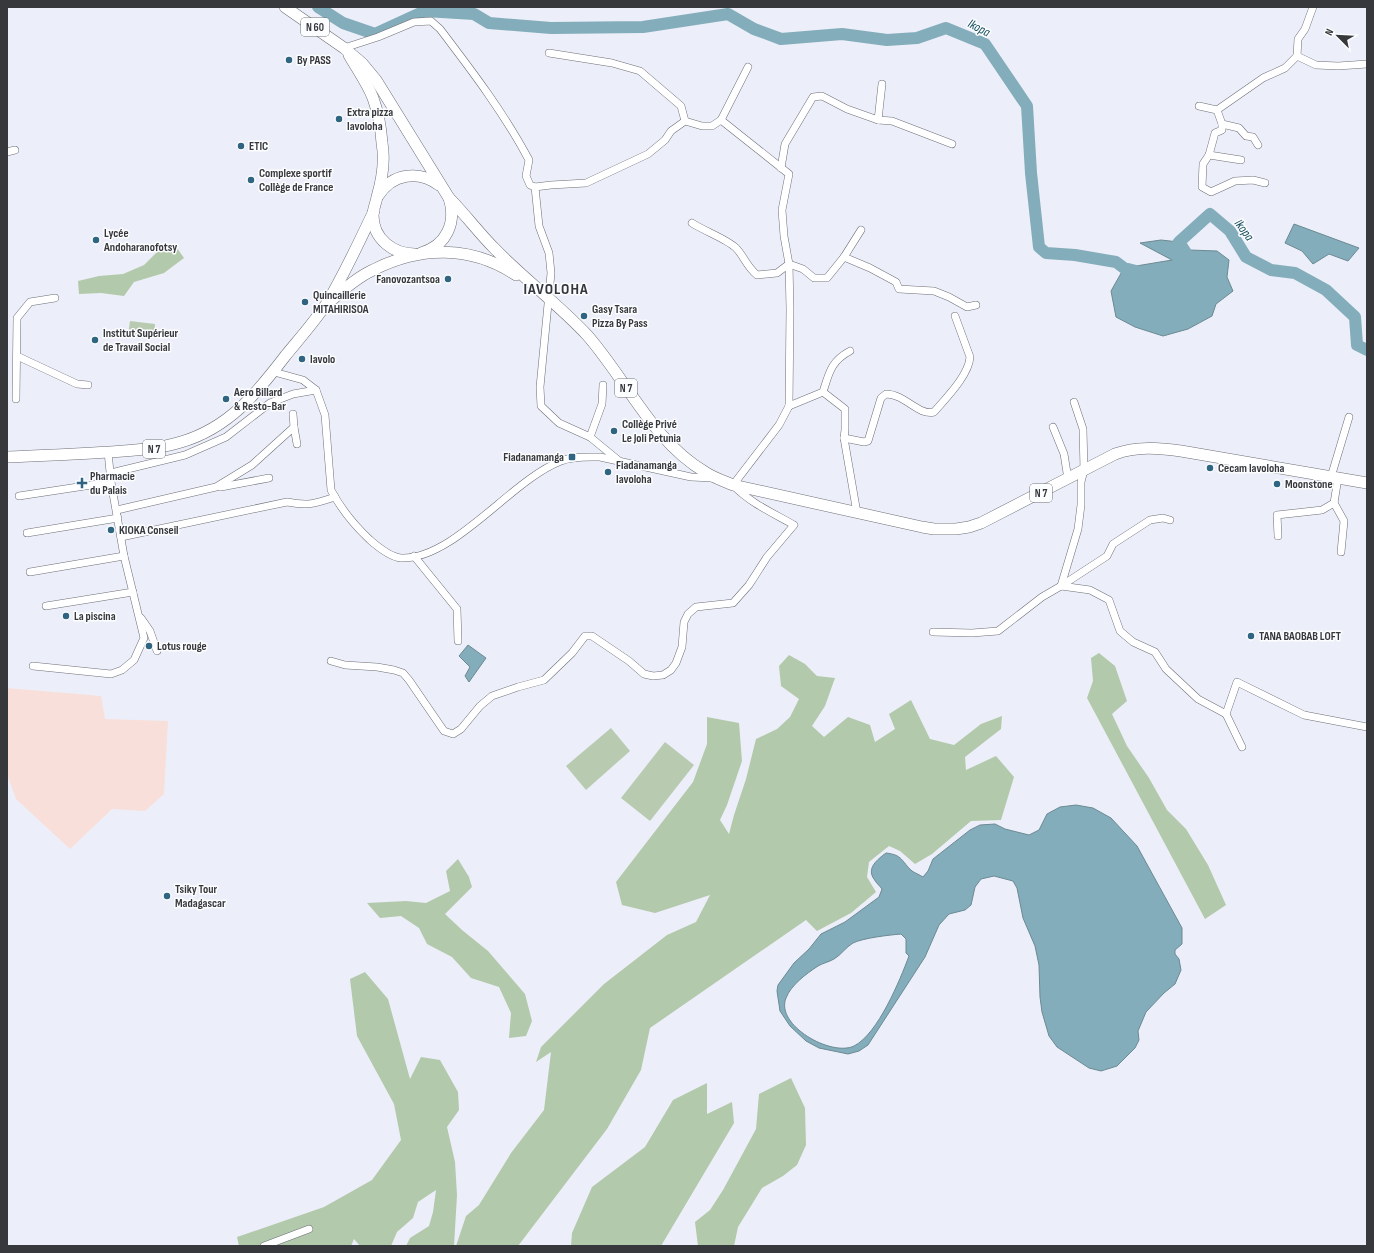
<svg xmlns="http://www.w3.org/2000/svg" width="1374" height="1253" font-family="'Sofia Sans Condensed',sans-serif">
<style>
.industrial{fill:#f9dfda}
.green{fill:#b8cbb1}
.forest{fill:#b3c9ab}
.water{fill:#83adba;stroke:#6c8a94;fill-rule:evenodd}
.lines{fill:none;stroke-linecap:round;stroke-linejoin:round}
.river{stroke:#83adba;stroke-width:12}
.street-casing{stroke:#6d6f78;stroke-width:8}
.primary-casing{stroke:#6d6f78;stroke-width:12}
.street{stroke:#fff;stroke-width:7}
.primary{stroke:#fff;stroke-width:11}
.poi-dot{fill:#306581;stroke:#fcfdff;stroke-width:1.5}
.labels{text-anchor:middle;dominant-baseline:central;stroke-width:3;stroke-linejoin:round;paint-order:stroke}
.shield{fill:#fcfdff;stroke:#727376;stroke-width:1}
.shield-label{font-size:11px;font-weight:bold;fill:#37383c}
.poi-label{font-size:12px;font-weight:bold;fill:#37383c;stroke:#fcfdff;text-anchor:start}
.water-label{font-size:13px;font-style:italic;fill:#164f5f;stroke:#fcfdff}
.district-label{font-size:16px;font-weight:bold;letter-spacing:1px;fill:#34363e;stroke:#fcfdff}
</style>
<rect width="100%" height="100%" fill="#eceff9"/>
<!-- industrial -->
<polygon class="industrial" points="7,688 101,696 105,719 168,721 164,794 145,811 112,809 70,849 16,799 7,774"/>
<!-- green -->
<g class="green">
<polygon points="130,321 155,324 154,338 128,335"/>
<polygon points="611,728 630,751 586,790 566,766"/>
<polygon points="665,742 694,765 650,821 621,798"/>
</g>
<!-- forest -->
<g class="forest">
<polygon points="163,246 177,248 184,258 164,273 134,282 124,296 101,293 79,294 78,281 99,276 123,274 144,265"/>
<polygon points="1099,653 1115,666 1127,701 1112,714 1127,746 1149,778 1167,810 1186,829 1208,865 1226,905 1205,919 1087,698 1093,681 1091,658"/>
<polygon points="789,655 805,664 817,676 835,678 825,706 812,726 824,737 848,717 870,725 875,742 895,729 889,714 911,700 930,739 954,745 981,724 1002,716 1001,729 965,757 966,770 996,756 1014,777 1001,820 971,821 932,854 915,864 900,851 889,846 869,862 867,877 876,892 851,913 817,931 806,920 650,1028 641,1070 607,1129 518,1246 456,1246 466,1216 479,1205 511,1153 544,1110 551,1052 536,1062 541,1047 604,984 667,935 696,922 710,895 655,913 622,905 616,882 693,782 707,744 707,717 739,723 742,761 727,805 720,820 729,834 734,815 746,779 756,739 777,729 790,717 799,699 781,686 779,666"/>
<polygon points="458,859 469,877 472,887 445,914 462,930 488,951 525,994 532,1021 526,1036 509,1038 511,1013 499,987 471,978 452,957 427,944 419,928 401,916 380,918 367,903 406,901 426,903 450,891 446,871"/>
<polygon points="365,972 388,999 410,1079 421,1057 440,1060 458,1092 459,1110 447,1127 455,1162 457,1195 454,1246 406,1246 410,1238 429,1226 433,1212 436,1190 418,1202 413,1218 397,1232 391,1246 360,1246 354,1239 351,1246 239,1246 237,1237 324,1207 372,1180 401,1140 394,1104 357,1036 350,979"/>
<polygon points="791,1078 805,1108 806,1145 797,1165 783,1176 762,1188 738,1227 734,1246 698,1246 695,1222 710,1210 723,1190 756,1129 759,1094"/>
<polygon points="707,1083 707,1114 732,1102 734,1123 661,1246 571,1246 572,1233 592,1187 645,1147 673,1100"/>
</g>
<!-- water -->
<g class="water">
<polygon points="1294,224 1359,248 1348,261 1329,254 1313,264 1302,251 1285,243"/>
<polygon points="1161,240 1179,242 1190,250 1217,251 1229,260 1227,277 1233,291 1216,304 1212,316 1188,329 1163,336 1135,327 1116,317 1111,291 1124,268 1172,260 1140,243"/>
<polygon points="468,645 486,658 469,682 465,676 470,667 459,656"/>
<path d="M1076,805L1093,808L1111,818L1137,846L1182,928V944L1175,950V954L1179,959L1181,970L1175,984L1164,993L1146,1012L1138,1031L1139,1040L1135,1048L1117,1066L1101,1071L1089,1068L1057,1047L1049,1036L1042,1012L1040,997L1039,965L1035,946L1023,918L1017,888L1013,881L994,876L981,879L975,887L971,905L965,910L949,914L939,925L925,957L868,1045L859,1051L848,1054L819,1048L806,1041L790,1026L780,1011L777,991L778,985L794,963L809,949L821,934L845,922L879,897L882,889C880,886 876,883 874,879C866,868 878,859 886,853C903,855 901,861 912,871C915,873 920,875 923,877L928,871L933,859L970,830L980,825L995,824L1005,829L1029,835L1039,830L1047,814L1060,807ZM901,934L906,939V953L909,956C900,980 878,1034 854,1046C831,1057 775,1025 786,998C791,985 806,974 818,966C823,963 829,962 834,959C841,955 846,947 853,943C863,938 889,935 901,934Z"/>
</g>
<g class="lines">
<!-- river -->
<g class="river">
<polyline points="318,7 343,23 375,34 425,11 474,14 489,23 551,28 643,27 728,14 754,29 781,39 842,34 887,40 917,38 946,28 985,44 1027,106 1031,173 1039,247 1046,253 1075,255 1116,262 1124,268 1140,272"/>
<polyline points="1188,256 1179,242 1210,214 1230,231 1246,257 1271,270 1295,273 1326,290 1355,317 1357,345 1367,350"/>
</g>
<defs>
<g id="street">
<path d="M344,48L378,37L414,22L431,21L440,29C472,71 504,113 529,160L526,176L530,185L535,187"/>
<polyline points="549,53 612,63 640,71 681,106 685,121"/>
<polyline points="1297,56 1298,39 1305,29 1313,7"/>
<polyline points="1199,106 1217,110 1263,78 1285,68 1297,56 1316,65 1338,66 1367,64"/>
<polyline points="1217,110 1222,124 1222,130 1215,133 1209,155 1203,164 1202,187 1211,192 1235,181 1253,180 1265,183"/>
<polyline points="878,120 882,84"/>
<polyline points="1222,124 1239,128 1246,136 1253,137 1258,145"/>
<polyline points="7,152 15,150"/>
<polyline points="1209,155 1241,160"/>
<polyline points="781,168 785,144 813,97 822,96 847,109 878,120 892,121 952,144"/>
<path d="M692,223C704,231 727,239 736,248C744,256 746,266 757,275L777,273L789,264L803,269L814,278H827L844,257L870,268L896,282L899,289L934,291L949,297L967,307L976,305"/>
<polyline points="844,257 861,230"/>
<polyline points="17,356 77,384 88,385"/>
<path d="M274,372L303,380L316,390L325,415L331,490C341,509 354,525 370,540C378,547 390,557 401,558C454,560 511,480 561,461C573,456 588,457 600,457L691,477L713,478"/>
<polyline points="823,392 845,409 845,430 844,438 857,513"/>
<polyline points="16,399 17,318 30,302 55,298"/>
<path d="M789,406L823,392C829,373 831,361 850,351"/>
<polyline points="293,414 294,427"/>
<polyline points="1053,427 1064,454 1068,479"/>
<polyline points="590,437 602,404 603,385"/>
<path d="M844,438L864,442L868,441L881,398L886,394C905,394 918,416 934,412C946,398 969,375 970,357L955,316"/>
<polyline points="618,460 590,437 559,423 541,406 540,387 551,273 549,253 539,226 535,187 551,185 586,183 648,154 665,140 671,131 685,121 702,126 712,126 721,120 748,67"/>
<polyline points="111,473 185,455 226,437 270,403 293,394 316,390"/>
<polyline points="1331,477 1349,417"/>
<polyline points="221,487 269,478"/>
<polyline points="19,496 111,482"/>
<polyline points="1334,503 1344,521 1341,552"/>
<polyline points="117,510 216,487 252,465 294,427 297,444"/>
<polyline points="27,533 118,518"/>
<polyline points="1278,536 1277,515 1322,510 1334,503 1338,478"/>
<path d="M121,537L287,502C308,506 314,504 335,497"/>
<polyline points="414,556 457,609 458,641"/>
<polyline points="30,572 124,556"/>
<polyline points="1061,586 1078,529 1081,505 1081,482 1084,470 1083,429 1074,402"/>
<polyline points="1061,586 1107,556 1113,544 1150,520 1163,518 1170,520"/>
<polyline points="46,606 133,592"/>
<polyline points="141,618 150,631 157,651"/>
<polyline points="933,632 972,633 998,631 1042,597 1061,586 1090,590 1109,600 1120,631 1133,642 1155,652 1166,669 1198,699 1226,714 1242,747"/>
<path d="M331,661L345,665L377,667L394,670L403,673L409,680L444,731L453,734L461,729L480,706L492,696L518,687L544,680L572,653L585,636H592L629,661L644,674L653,676L663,675L671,670L676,663L682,647L684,622L688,614L696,607L733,603L749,585L767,557L794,525C773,513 750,503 733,485L779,425L789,406L790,309L789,264L784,236L782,210L789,174L721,120"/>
<polyline points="33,666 111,674 122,670 134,660 144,638 124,556 111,482 108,452"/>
<polyline points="1226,714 1237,682 1304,715 1367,727"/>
<polyline points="264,1246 309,1229"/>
</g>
<g id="primary">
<path d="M285,7L344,48L362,63L376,80L449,198C457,223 446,246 421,253"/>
<path d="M349,55C357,69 367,83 373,98C378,112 381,128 382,143C385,160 382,180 377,197C376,203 373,209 373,215C373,239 393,254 415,254"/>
<path d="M378,196C392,173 419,170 439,185"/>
<path d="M449,198C465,214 478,232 494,248C523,278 558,304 587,335C626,379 653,442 705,472C714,478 724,481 733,485L922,527L934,529H956L969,527L981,523L1115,454C1137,446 1158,448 1181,451L1367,483"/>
<path d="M333,299C345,288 358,277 373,270C420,246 471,245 516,275"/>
<path d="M7,457C41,456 75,454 110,452C134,450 158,449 181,442C229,428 257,393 286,355C300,338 315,321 327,303C345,273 359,242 374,211"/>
</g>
</defs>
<!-- street casing -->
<use href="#street" class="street-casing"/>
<!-- primary casing -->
<use href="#primary" class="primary-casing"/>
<!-- street -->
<use href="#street" class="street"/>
<!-- primary -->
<use href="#primary" class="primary"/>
</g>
<!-- markers -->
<g class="poi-dot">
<circle cx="289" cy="60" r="4"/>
<circle cx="339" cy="119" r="4"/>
<circle cx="241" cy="146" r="4"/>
<circle cx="251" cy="180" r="4"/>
<circle cx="96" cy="240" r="4"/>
<circle cx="448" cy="279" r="4"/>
<circle cx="305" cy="302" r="4"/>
<circle cx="584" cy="316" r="4"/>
<circle cx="95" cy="340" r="4"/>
<circle cx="302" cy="359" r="4"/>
<circle cx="226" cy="399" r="4"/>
<circle cx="614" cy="431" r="4"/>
<rect x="568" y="453" width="8" height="8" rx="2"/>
<circle cx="1210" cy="468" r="4"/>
<circle cx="608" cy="472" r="4"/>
<path d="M80 477h4v4h4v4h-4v4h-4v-4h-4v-4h4z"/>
<circle cx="1277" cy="484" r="4"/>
<circle cx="111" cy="530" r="4"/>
<circle cx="66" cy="616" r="4"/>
<circle cx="1251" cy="636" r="4"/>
<circle cx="149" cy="646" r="4"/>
<circle cx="167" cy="896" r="4"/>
</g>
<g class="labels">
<!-- shield labels -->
<g class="shield">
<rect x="301" y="18" width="28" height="18" rx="3"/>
<rect x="615" y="379" width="22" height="18" rx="3"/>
<rect x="143" y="440" width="22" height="18" rx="3"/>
<rect x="1030" y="484" width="22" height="18" rx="3"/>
</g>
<g class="shield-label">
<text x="315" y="27">N 60</text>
<text x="626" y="388">N 7</text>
<text x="154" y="449">N 7</text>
<text x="1041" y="493">N 7</text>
</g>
<!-- poi labels -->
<g class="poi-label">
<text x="297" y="60">By PASS</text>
<text x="347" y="112">Extra pizza<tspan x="347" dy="14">Iavoloha</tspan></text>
<text x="249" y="146">ETIC</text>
<text x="259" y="173">Complexe sportif<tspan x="259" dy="14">Collège de France</tspan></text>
<text x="104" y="233">Lycée<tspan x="104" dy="14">Andoharanofotsy</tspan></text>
<text x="440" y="279" text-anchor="end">Fanovozantsoa</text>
<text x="313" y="295">Quincaillerie<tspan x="313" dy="14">MITAHIRISOA</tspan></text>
<text x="592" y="309">Gasy Tsara<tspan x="592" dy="14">Pizza By Pass</tspan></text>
<text x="103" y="333">Institut Supérieur<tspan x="103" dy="14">de Travail Social</tspan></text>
<text x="310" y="359">Iavolo</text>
<text x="234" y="392">Aero Billard<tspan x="234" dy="14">&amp; Resto-Bar</tspan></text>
<text x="622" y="424">Collège Privé<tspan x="622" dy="14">Le Joli Petunia</tspan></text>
<text x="564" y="457" text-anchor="end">Fiadanamanga</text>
<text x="616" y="465">Fiadanamanga<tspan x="616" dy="14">Iavoloha</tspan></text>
<text x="1218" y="468">Cecam Iavoloha</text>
<text x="90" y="476">Pharmacie<tspan x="90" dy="14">du Palais</tspan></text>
<text x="1285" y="484">Moonstone</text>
<text x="119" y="530">KIOKA Conseil</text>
<text x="74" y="616">La piscina</text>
<text x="1259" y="636">TANA BAOBAB LOFT</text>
<text x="157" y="646">Lotus rouge</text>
<text x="175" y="889">Tsiky Tour<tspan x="175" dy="14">Madagascar</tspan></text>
</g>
<!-- water labels -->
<g class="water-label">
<text transform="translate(979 28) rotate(27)">Ikopa</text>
<text transform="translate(1244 230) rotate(53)">Ikopa</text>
</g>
<!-- district labels -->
<g class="district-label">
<text x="556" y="289">IAVOLOHA</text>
</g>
</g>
<!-- border -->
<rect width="1374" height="1253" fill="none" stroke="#37383c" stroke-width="16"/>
<!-- north arrow -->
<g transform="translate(1338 36) rotate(294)" stroke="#fcfdff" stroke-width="3" paint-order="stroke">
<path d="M0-3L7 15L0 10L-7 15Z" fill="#37383c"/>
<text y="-6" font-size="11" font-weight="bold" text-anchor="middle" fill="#37383c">N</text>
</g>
</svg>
